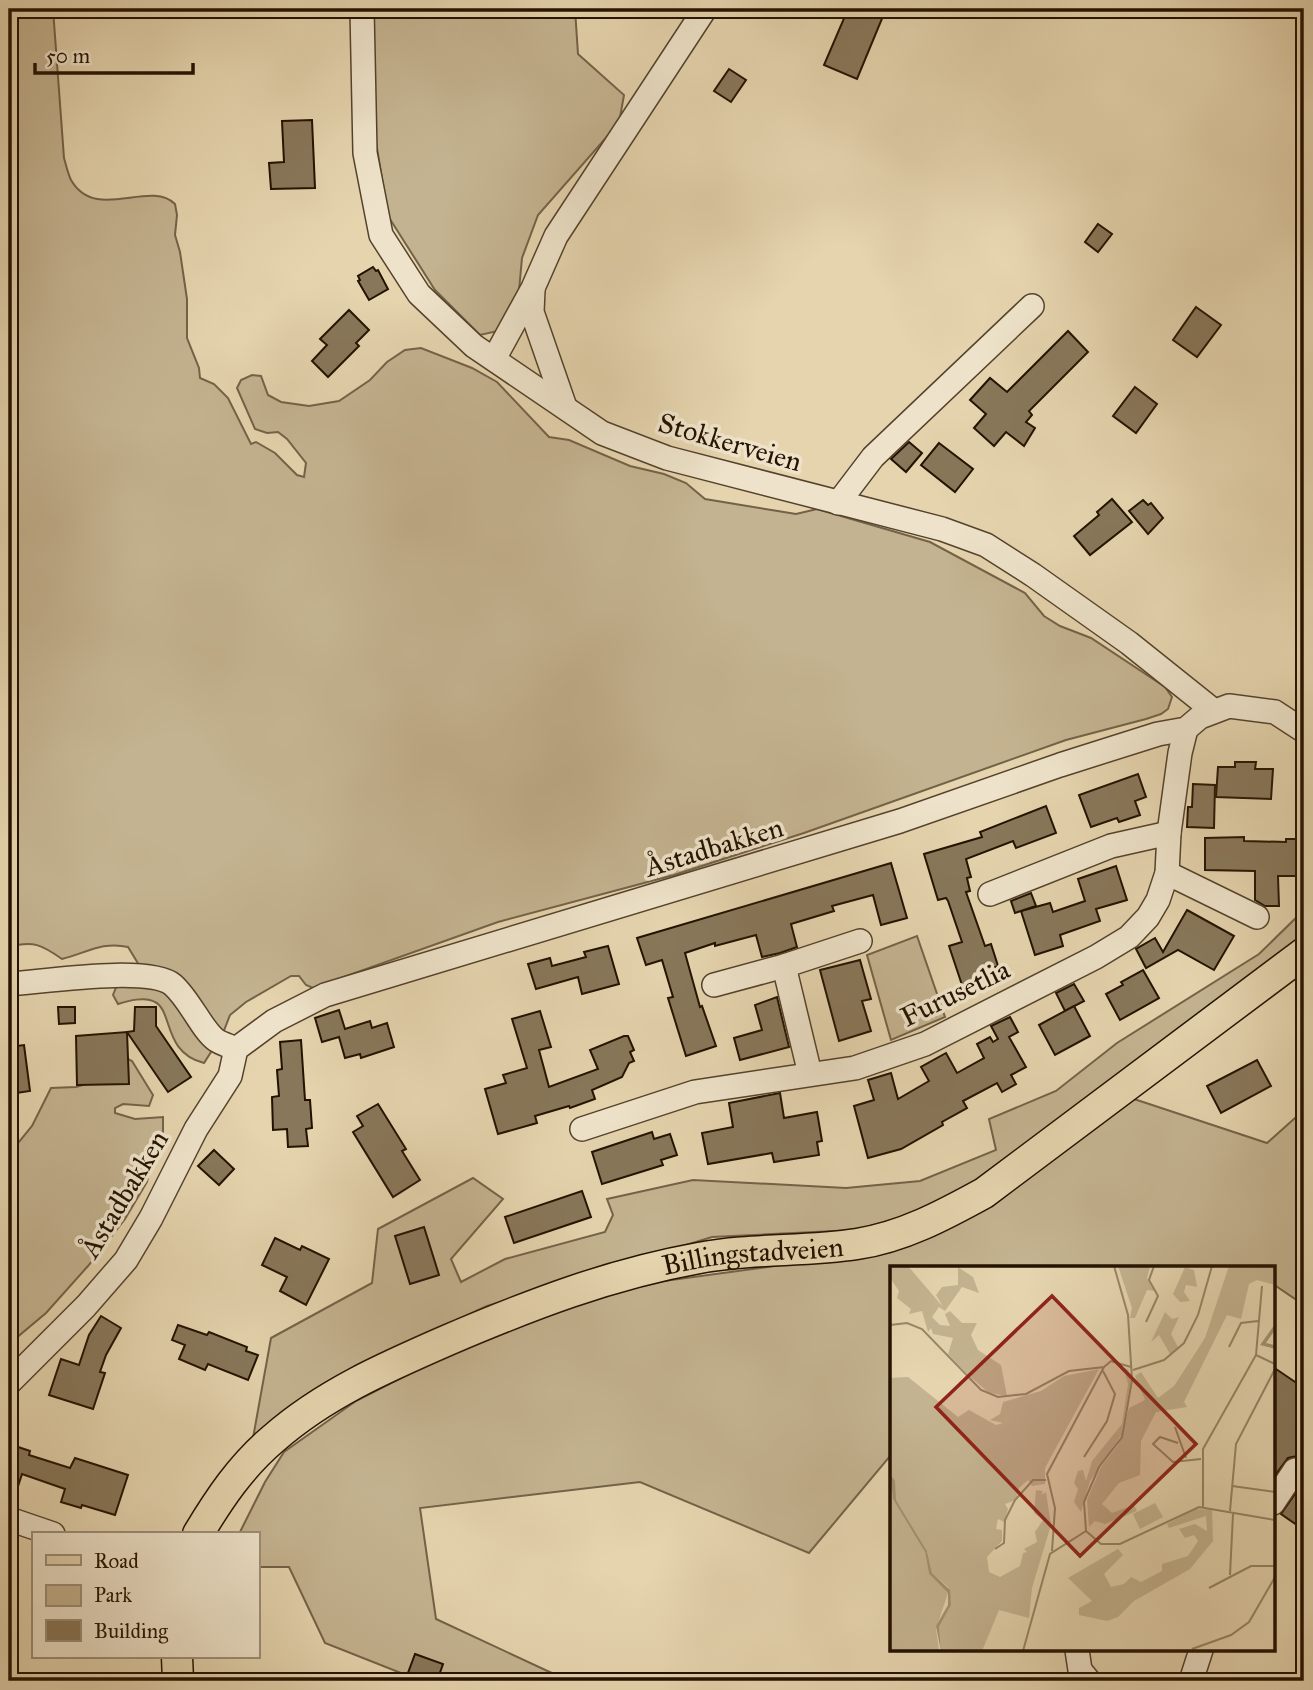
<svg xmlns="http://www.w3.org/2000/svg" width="1313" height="1690" font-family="'IM FELL Great Primer',serif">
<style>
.green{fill:#c4b390;stroke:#746248;stroke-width:2}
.building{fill:#88775a;stroke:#231200;stroke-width:2}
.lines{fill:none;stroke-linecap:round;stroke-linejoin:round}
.minor-casing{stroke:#54422c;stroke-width:26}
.major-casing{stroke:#231200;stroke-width:33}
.minor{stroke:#eee3ca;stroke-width:23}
.major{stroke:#e5d4ae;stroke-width:30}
.labels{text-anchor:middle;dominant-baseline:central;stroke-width:7;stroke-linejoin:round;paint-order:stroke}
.street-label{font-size:28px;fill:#231200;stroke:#eee3ca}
.inset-river{fill:none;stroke:#a39273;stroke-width:3.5}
.inset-road{fill:none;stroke:#978668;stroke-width:2}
.view{fill:#8f2418;fill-opacity:0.15;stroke:#8f2418;stroke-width:3.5}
.inset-edge{fill:none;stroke:#231200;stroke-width:3.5}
</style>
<rect width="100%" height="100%" fill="#e5d4ae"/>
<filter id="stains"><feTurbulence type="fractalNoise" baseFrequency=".00286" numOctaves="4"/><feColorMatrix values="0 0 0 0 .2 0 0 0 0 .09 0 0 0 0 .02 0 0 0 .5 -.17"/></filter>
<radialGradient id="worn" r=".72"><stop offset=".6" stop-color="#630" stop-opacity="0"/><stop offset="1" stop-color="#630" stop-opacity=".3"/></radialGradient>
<!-- green -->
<g class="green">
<path d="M9,9H53L64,158C66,165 68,174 71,180C96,223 149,179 175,204L177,215L175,235L180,252L187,299V338L199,368L200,378L214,384L228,398L251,444L256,442L275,453L297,475L304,477L306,463L287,439L278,432L267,433L255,429L237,388L241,380L252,375L261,376L268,395L281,402L309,406L339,401L370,380L387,362L405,350L421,348L472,368L497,382L549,437L569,440L630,466L664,474L686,483L705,499L796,514L817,509L930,542L1025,593L1044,616L1060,626L1091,638L1165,687L1172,697L1168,709L1161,714L1146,719L1066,740L804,833L674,875L498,922L313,988L306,985L299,976H291L246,1002L230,1015L223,1033L204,1063C163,1053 173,1011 155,1002C145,996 128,1001 118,1004L113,995L117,985L139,965L128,947C103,941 86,953 62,959C42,945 33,940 9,947Z"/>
<polygon points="368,9 575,9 578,54 624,95 619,123 538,215 522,258 517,312 511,328 480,335 435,290 388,216 376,142"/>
<polygon points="1304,910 1304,939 1000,1167 929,1209 856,1230 712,1237 487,1306 393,1349 253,1438 271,1338 372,1283 378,1229 473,1178 503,1199 451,1259 461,1282 505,1259 605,1232 613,1215 607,1199 693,1180 846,1188 920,1181 996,1150 989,1119 1056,1091 1117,1043 1259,954"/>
<polygon points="917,936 945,1017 891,1040 867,955"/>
<polygon points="116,1053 132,1061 153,1095 149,1106 123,1104 115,1108 115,1113 135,1119 163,1117 163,1138 151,1163 147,1182 125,1219 88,1266 46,1313 9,1344 9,1154 32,1126 51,1088 76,1087 98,1081"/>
<polygon points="1131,1098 1267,1143 1304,1110 1304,1305 1273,1284 1273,1268 891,1268 891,1455 809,1553 640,1482 420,1508 436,1619 569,1681 421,1681 325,1643 289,1567 257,1567 257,1534 239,1534 265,1482 284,1452 356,1401 477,1339 627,1286 856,1255"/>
</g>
<!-- building -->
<g class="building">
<polygon points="848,9 886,9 857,79 824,65"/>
<polygon points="729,69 746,80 731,102 714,91"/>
<polygon points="312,120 315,188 271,189 269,163 284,162 282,121"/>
<polygon points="1098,224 1112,234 1098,252 1085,242"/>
<polygon points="373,267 376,271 378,270 388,289 369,300 358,281 360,280 358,276"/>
<polygon points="1196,307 1221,325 1197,357 1173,340"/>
<polygon points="349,310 369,330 356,343 359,346 328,377 312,361 327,345 320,339"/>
<polygon points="1068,331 1088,352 1029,411 1032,415 1026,422 1035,428 1024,446 1006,432 994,446 974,428 986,414 970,400 990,378 1007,392"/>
<polygon points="1135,387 1157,404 1136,433 1113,416"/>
<polygon points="909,442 922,453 906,472 891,459"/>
<polygon points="939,443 973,469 955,492 921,465"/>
<polygon points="1112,499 1132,522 1090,555 1074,536 1099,515 1097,512"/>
<polygon points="1143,500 1148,505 1151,503 1163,518 1148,534 1129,511"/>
<polygon points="1235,762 1256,762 1255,769 1273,769 1271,799 1216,797 1218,767 1235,767"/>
<polygon points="1138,774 1146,797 1135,801 1140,815 1119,822 1117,818 1091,827 1079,795"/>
<polygon points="1193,784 1215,785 1214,828 1187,827 1188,807 1192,807"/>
<polygon points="1046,806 1056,833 1016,848 1013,841 966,859 971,877 967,878 970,891 966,892 985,946 991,944 998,966 990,969 992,976 962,985 949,946 962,942 948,901 946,898 938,900 924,854 982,837 980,832"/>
<polygon points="1244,837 1244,841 1286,842 1286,839 1302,839 1302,842 1304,842 1304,876 1278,876 1279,906 1265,906 1255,900 1255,871 1205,870 1205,838"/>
<polygon points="891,863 907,918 881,925 873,895 832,906 834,911 791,924 797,947 780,953 762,957 756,935 715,946 715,943 685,953 700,1007 702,1006 716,1046 686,1056 668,998 673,997 662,960 646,965 637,938"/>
<polygon points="1116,866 1127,900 1096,909 1100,921 1060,935 1063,946 1035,955 1021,911 1050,903 1053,912 1085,901 1078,879"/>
<polygon points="1031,893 1036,906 1015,913 1011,901"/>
<polygon points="1187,910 1234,936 1214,970 1178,950 1146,968 1136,949 1155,938 1163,952"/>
<polygon points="608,946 619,984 582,994 578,977 536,989 528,964 550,958 552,966 586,957 584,952"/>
<polygon points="860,960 871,999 862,1001 871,1031 839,1041 820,970"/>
<polygon points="1143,970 1159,998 1120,1020 1106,994 1123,985 1121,982"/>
<polygon points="1074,984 1084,1001 1065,1011 1056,993"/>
<polygon points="777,997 789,1047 740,1060 734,1038 762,1030 755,1005"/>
<polygon points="1074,1006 1090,1036 1055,1055 1039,1025"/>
<polygon points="58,1007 75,1007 75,1023 59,1024"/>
<polygon points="135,1007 156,1007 156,1026 191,1077 168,1092 127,1032 134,1031"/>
<polygon points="339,1010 345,1029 370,1021 372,1028 387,1023 394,1047 361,1058 360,1054 345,1058 339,1037 322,1042 315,1018"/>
<polygon points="540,1011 551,1047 539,1050 549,1087 598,1069 590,1050 624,1036 628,1036 634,1050 630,1052 634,1061 629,1063 622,1077 592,1090 595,1099 570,1108 569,1106 535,1116 537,1123 498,1134 485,1089 506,1083 503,1075 527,1068 512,1019"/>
<polygon points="1010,1017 1018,1032 1009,1037 1026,1067 1011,1075 1016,1084 1002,1092 997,1083 963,1101 967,1108 942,1122 943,1125 901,1149 868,1158 854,1106 874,1100 868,1080 891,1073 898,1099 929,1081 921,1067 946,1053 957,1073 984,1058 977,1044 990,1037 993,1042 998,1039 991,1026"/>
<polygon points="127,1032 129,1084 77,1085 76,1036"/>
<polygon points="301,1040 305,1100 310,1100 312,1128 306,1129 308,1146 288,1147 287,1129 273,1130 272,1097 279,1096 277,1070 282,1069 280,1042"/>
<polygon points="24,1045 30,1091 9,1094 9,1047"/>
<polygon points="1257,1060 1271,1086 1221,1113 1207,1086"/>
<polygon points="780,1093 784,1118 817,1112 822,1141 817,1142 819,1155 774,1162 772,1153 708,1164 702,1133 733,1127 729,1103"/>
<polygon points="378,1104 406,1149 402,1151 420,1180 393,1197 353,1132 363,1126 357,1116"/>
<polygon points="652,1132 654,1139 670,1134 677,1155 661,1160 663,1165 602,1184 592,1152"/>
<polygon points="214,1150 234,1169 219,1185 198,1166"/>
<polygon points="582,1191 591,1217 514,1243 505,1217"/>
<polygon points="424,1227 439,1275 410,1284 395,1236"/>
<polygon points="275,1238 300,1250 302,1246 329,1259 306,1305 280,1291 287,1277 262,1265"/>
<polygon points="101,1316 121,1328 106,1355 100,1372 105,1373 93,1409 49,1395 61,1359 79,1365 89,1335"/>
<polygon points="178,1325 207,1335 209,1332 247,1347 246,1351 258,1355 248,1380 208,1364 205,1370 179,1359 185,1345 172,1340"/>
<polygon points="1273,1367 1304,1388 1304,1460 1297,1456 1288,1458 1273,1478"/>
<polygon points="9,1444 30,1451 29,1455 70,1468 75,1458 128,1475 115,1515 82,1505 81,1508 61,1502 65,1489 22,1474 12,1505 9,1504"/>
<polygon points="1304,1481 1304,1530 1281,1514"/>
<polygon points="415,1654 443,1664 437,1681 405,1681"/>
</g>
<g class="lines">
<defs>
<g id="minor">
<polyline points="362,9 365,153 381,235 419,294 474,346 602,433 667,458 942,529 986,545 1033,575 1129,643 1214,711"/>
<polyline points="533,290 532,312 565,407"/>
<polyline points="494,359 533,288 556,236 705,9"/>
<polyline points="838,503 873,457 1032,306"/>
<polyline points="1167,873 1257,917"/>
<polyline points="990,894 1111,846 1169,833"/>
<path d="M9,984C42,982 149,965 173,985C190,1000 202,1030 216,1040C222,1044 230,1046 236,1049"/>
<polyline points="714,985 784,966"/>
<polyline points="810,1074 784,966 860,941"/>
<polyline points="582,1129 695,1092 855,1068 925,1044 1096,957 1129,937 1148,917 1158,900 1167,873 1169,833 1180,753 1186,729"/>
<polyline points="9,1383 86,1306 126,1260 151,1218 196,1129 230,1076 236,1049 274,1021 325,995 900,821 1060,765 1158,734 1186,729 1200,717 1229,706 1275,712 1304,731"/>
<polyline points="1273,1503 1295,1470"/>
<polyline points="9,1519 53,1534"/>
<polyline points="1077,1650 1080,1670 1089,1681"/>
<polyline points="1191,1681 1201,1650"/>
</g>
<g id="major">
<path id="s1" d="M198,1534C219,1499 241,1466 273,1439C324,1394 386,1367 448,1340C530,1305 610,1274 699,1258C751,1248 805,1252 857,1244C903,1237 944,1215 984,1193L1304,953"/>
<polyline points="177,1657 178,1681"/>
</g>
</defs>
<!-- minor casing -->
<use href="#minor" class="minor-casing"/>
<!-- major casing -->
<use href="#major" class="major-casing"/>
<!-- minor -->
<use href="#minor" class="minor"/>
<!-- major -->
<use href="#major" class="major"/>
</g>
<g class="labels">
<!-- street labels -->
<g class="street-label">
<text transform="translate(730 442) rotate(16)">Stokkerveien</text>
<text transform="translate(714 847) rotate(-17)">Åstadbakken</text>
<text transform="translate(955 993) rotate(-26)">Furusetlia</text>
<text transform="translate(124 1194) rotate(-59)">Åstadbakken</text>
<text stroke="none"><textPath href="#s1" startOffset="642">Billingstadveien</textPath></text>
</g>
</g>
<!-- overview -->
<g transform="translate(890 1266)">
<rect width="385" height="385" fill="#e5d4ae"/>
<path d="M0,0H18L53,41L46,29L52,21L68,19V1L83,11L89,27L72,21L55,45L49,41L42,51L50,59L60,60L55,48L60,45L72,57H87L81,69L88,84L111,99L117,130L99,127L77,108L58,88L63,72L43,68L41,62L38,66L32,45L19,48L21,43L7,32L9,25L0,12ZM228,0H260L257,12L266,25L257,24L245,52H240L242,42ZM339,0H385V19L367,14L359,18L351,53L337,49L294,136L297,141L266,146L251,175L250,209L229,217L212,238L222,247L244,239L247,245L215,258L205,255L199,261L197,234L211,201L228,179L239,142L255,134L245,110L251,106L268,132L284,120L315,72ZM295,1L304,4L307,21L296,19L294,26L300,35L290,36L283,28ZM275,46L282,53L289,51L281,68L288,81L280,88L269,69L261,76ZM234,102L238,103L241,113L231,169L200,215L191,246L184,236L188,223L184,217L188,205L193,204L196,215L202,195L232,158L238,118ZM209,103L155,202V218L142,220L138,214L129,222L126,234L115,238L118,243L114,256L108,253L106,263L112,264V275L97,291L99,306L110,311L130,300L133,287L137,286L134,283L147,276L145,266L153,254L144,247L146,224L153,225L151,229L156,226L161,259L142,322L139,352L109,344L92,385H51L49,361L61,339L58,321L42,307L37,285L6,234L0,208V112L18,111L68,151L79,144L106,159L113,157L100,154L110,148L113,136L151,125L174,110ZM0,212L3,230L35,286L39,308L58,327L46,363L49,385H0ZM265,237L273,251L250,263L243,248ZM305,243L322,244L323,275L300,303L244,335L228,351L217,355L189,349V342L202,335L178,312L228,283L233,289L214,308L221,321L234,318L241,311L251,316L272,305V298L298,290L308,275L304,269L295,272L289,263L305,258L317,265L316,250L279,262L277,258Z" fill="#c4b390"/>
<path d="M0,208L5,215L6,234L37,285L42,307L60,324L61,339L49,361L51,385L46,360L58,339V327L39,308L35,286L3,233Z" fill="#a39273"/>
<path class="inset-river" d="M385,61L373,78L385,81"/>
<path class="inset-road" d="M224,0L238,49L242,114L232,171L209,201L194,236L196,265L211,278H230L309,241L385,254M256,56L268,30L259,14L264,0M0,59L17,57L32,63L91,124L108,131L136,128L179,105L214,101L221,95L241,101M339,81L351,57L368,55M366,89L385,98M243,104L274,94L294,77L308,49L322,0M285,161L296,192M288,177L270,171L263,178L283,196L311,193M194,191L217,155L225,128L213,105M342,220L385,226M313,241V183L366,89L372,20M340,245L346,178L385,103M105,283L114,277L115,254L125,234L143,214H156M162,285L165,242L157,208L214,101M340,309L343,248M319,322L361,300H385M302,383L341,369L359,356L385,311M133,385L160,288L196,265"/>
<path class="view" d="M162,30L306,178L190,290L46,141Z"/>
<rect width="385" height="385" class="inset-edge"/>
</g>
<!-- margin -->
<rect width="1313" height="1690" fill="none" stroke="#e5d4ae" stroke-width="35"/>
<rect x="10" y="10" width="1292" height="1669" fill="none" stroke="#231200" stroke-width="3.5"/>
<rect x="18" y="18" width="1278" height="1655" fill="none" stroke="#231200" stroke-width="2"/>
<!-- legend -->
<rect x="32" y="1532" width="228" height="126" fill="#eee3ca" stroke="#9d8f79" stroke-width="2"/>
<rect x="46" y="1555" width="35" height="10" fill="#e5d4ae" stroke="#9d8f79" stroke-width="2"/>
<text x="94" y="1568" font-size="21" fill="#231200">Road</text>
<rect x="46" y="1585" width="35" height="21" fill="#c4b390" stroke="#9d8f79" stroke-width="2"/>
<text x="94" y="1602" font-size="21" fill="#231200">Park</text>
<rect x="46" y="1620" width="35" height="21" fill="#88775a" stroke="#9d8f79" stroke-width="2"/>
<text x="94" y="1638" font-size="21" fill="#231200">Building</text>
<!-- scale -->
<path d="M35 63v10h158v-10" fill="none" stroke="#231200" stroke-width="3.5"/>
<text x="46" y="63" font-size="21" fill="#231200" stroke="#eee3ca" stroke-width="5" paint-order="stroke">50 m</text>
<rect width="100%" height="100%" filter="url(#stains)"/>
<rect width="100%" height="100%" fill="url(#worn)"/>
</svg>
